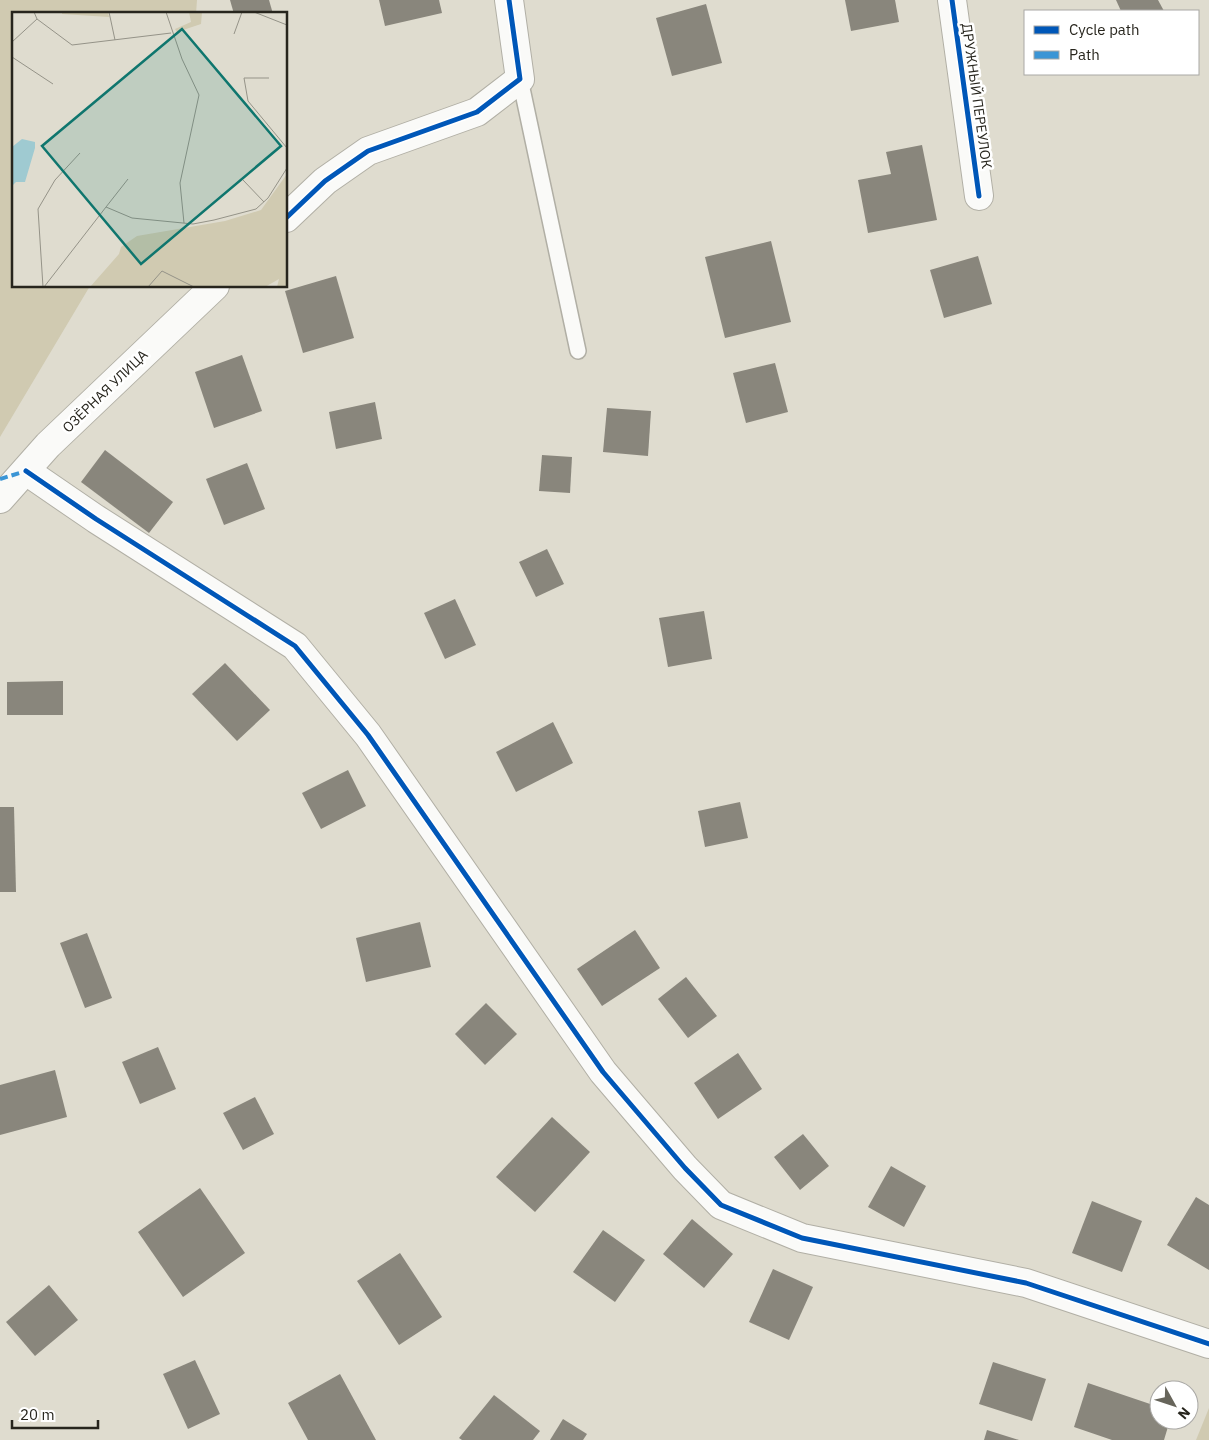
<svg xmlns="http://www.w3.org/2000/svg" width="1209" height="1440" font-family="'IBM Plex Sans',sans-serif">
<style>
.green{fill:#d0cab1}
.building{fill:#89867c}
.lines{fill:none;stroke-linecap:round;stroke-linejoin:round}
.lane-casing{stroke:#b1afa5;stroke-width:18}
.street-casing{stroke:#b1afa5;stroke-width:30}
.lane{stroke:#fafaf8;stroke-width:15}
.street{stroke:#fafaf8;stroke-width:28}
.quiet{stroke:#3b95d5;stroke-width:4;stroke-dasharray:8 4;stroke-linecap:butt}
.cycleway-casing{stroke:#fff;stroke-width:8}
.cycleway{stroke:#0057b8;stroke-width:5}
.labels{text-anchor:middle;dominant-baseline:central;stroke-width:5;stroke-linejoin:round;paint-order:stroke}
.street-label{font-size:14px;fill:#27251d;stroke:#fff}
.inset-road{fill:none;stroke:#959388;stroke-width:1}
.view{fill:#0f766e;fill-opacity:0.15;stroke:#0f766e;stroke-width:2.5}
.inset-edge{fill:none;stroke:#27251d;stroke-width:2.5}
</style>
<rect width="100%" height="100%" fill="#dfdccf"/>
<!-- green -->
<g class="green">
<polygon points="0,0 197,0 196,14 14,14 14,286 90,286 0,437"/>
<polygon points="1209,1408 1209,1440 1196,1440"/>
</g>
<!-- building -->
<g class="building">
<polygon points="230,0 269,0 273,14 234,14"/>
<polygon points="379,0 439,0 442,13 385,26"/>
<polygon points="845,0 895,0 899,22 851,31"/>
<polygon points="1116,0 1158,0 1164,11 1121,11"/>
<polygon points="706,4 722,63 672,76 656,18"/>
<polygon points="922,145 937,220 868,233 858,180 891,174 886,152"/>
<polygon points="771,241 791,322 725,338 705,257"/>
<polygon points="978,256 992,304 944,318 930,270"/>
<polygon points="336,276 354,338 303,353 285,291"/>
<polygon points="242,355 262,411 214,428 195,372"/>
<polygon points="775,363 788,412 746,423 733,373"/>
<polygon points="375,402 382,439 336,449 329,412"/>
<polygon points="607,408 651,411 648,456 603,452"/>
<polygon points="105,450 173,502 149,533 81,482"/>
<polygon points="542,455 572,457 570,493 539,491"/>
<polygon points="247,463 265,509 224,525 206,479"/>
<polygon points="547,549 564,584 536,597 519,562"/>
<polygon points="455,599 476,645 445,659 424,613"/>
<polygon points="704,611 712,659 668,667 659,618"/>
<polygon points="225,663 270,710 237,741 192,694"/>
<polygon points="63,681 63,715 7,715 7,682"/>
<polygon points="553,722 573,763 516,792 496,752"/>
<polygon points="348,770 366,806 321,829 302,793"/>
<polygon points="740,802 748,838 705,847 698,811"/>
<polygon points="0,807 14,807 16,892 0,892"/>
<polygon points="420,922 431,967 366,982 356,938"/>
<polygon points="635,930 660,968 602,1006 577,969"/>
<polygon points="87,933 112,998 85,1008 60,943"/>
<polygon points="686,977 717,1016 688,1038 658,999"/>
<polygon points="486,1003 517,1034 485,1065 455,1034"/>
<polygon points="158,1047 176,1089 140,1104 122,1062"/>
<polygon points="738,1053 762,1089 718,1119 694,1083"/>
<polygon points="55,1070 67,1117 0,1135 0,1085"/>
<polygon points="255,1097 274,1134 243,1150 223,1113"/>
<polygon points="552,1117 590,1152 535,1212 496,1177"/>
<polygon points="803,1134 829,1166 800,1190 774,1157"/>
<polygon points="891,1166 926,1186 904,1227 868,1207"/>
<polygon points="200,1188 245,1253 183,1297 138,1232"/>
<polygon points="1196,1197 1209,1205 1209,1270 1167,1245"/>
<polygon points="1092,1201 1142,1221 1122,1272 1072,1253"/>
<polygon points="692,1219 733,1254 704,1288 663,1254"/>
<polygon points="603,1230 645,1260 615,1302 573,1272"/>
<polygon points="400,1253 442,1317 399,1345 357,1281"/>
<polygon points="773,1269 813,1287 789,1340 749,1322"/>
<polygon points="49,1285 78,1320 35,1356 6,1322"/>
<polygon points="195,1360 220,1414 188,1429 163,1374"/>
<polygon points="993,1362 1046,1379 1032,1421 979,1404"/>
<polygon points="340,1374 376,1440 308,1440 288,1403"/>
<polygon points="1088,1383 1159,1407 1159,1420 1170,1420 1164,1440 1112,1440 1074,1427"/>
<polygon points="494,1395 540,1431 533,1440 462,1440 459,1438"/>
<polygon points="563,1419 587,1434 583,1440 550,1440"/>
<polygon points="987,1430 1019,1440 984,1440"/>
</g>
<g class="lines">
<defs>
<polyline id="lane" points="520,79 578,351"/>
<g id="street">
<polyline points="952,0 979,196"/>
<polyline points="286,218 325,181 368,151 477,112 520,79 509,0"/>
<polyline points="26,471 96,519 295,646 368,735 603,1072 685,1168 721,1205 802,1238 1026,1283 1209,1344"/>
<polyline points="0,499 48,445 215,286"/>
</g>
</defs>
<!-- lane casing -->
<use href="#lane" class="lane-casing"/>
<!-- street casing -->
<use href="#street" class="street-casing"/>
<!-- lane -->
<use href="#lane" class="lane"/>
<!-- street -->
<use href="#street" class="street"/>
<!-- quiet -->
<polyline class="quiet" points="0,479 26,471"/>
<defs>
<g id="cycleway">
<polyline points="952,0 979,196"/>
<polyline points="286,218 325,181 368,151 477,112 520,79 509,0"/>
<polyline points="26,471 96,519 295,646 368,735 603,1072 685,1168 721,1205 802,1238 1026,1283 1209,1344"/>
</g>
</defs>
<!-- cycleway casing -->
<use href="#cycleway" class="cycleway-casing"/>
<!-- cycleway -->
<use href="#cycleway" class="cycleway"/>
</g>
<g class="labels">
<!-- street labels -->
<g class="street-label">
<text transform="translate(977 96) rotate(82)">ДРУЖНЫЙ ПЕРЕУЛОК</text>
<text transform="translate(105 391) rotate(-44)">ОЗЁРНАЯ УЛИЦА</text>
</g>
</g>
<!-- overview -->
<g transform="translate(12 12)">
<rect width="275" height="275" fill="#dfdccf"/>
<path d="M50,0H96L97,5L50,2ZM177,0H190L189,12L165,20L163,17L179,10ZM275,162V275H265L267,267L253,275H78L107,242L109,235L125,224L213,209L249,198Z" fill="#d0cab1"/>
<path d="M10,127L23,130V136L13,170H4L0,174V135Z" fill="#9fcad1"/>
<path class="inset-road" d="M22,0L25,7L60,33L159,21M97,0L103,28M154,0L170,47L187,83L168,171L172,211M242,0L275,13M222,22L230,0M0,30L25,7M0,45L41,72M257,66H232L236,89L275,136M231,168L252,190M94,195L116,167M31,275L26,197L43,168L68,141M32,275L94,195L120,206L181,212L202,208L244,197L256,186L275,156M136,275L150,259L182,275"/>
<path class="view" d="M170,17L269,134L129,252L30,134Z"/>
<rect width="275" height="275" class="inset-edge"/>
</g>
<!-- legend -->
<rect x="1024" y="10" width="175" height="65" fill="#ffffff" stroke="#a9a8a5"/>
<rect x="1034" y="26" width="25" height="8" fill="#0057b8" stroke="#a9a8a5"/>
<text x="1069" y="35" font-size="15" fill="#27251d">Cycle path</text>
<rect x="1034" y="51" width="25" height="8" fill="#3b95d5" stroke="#a9a8a5"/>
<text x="1069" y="60" font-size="15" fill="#27251d">Path</text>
<!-- north arrow -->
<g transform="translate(1174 1405) rotate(130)"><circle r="24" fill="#ffffff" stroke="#a9a8a5"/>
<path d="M0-4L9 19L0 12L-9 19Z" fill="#67655b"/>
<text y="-8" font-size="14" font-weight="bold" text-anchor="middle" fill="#27251d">N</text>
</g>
<!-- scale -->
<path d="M12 1420v8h86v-8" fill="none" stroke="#27251d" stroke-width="2.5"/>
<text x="20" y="1420" font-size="15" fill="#27251d" stroke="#ffffff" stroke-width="4" paint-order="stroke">20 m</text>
</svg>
